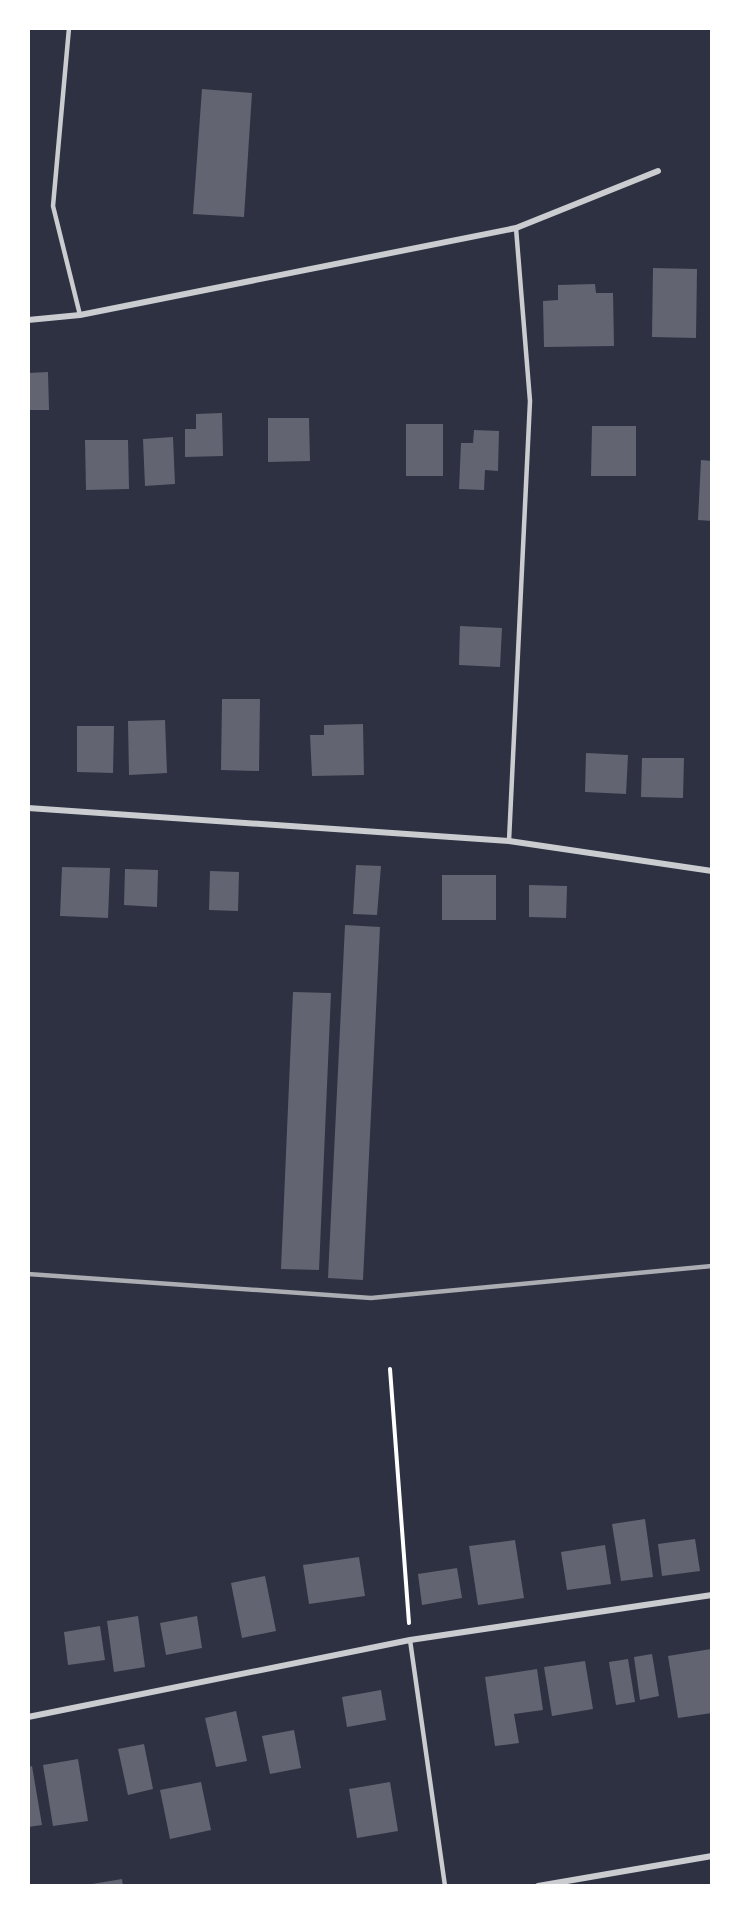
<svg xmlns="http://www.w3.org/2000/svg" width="740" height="1914" font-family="'Golos Text',sans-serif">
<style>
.building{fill:#626471}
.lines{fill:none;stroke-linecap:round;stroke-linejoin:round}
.path{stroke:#fff;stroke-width:4}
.service{stroke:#caccd0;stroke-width:4.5}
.minor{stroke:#caccd0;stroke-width:6}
.rail{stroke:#abadb3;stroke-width:4.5}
</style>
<rect width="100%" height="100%" fill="#2d3142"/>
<!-- building -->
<g class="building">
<polygon points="202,89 252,93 244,217 193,214"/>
<polygon points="653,268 697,269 696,338 652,337"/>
<polygon points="595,284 596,293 613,293 614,346 544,347 543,301 558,300 558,285"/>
<polygon points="48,372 49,410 28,410 28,373"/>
<polygon points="222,413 223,456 185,457 185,429 196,429 196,414"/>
<polygon points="268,418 309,418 310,461 268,462"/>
<rect x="406" y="424" width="37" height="52"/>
<polygon points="592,426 636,426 636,476 591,476"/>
<polygon points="474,430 499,431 498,471 485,470 484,490 459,489 461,443 473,443"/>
<polygon points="173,437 175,484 145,486 143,439"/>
<polygon points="85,440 128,440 129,489 86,490"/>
<polygon points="701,460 712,461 712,521 698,520"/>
<polygon points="460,626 502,628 500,667 459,665"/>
<polygon points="222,699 260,699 259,771 221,770"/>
<polygon points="165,720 167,773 129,775 128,721"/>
<polygon points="363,724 364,775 312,776 310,735 324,735 324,725"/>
<polygon points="77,726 114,726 113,773 77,772"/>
<polygon points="586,753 628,755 626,794 585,792"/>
<polygon points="642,758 684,758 683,798 641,797"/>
<polygon points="356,865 381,866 377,915 353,914"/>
<polygon points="62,867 110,868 108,918 60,916"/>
<polygon points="125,869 158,870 157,907 124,905"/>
<polygon points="210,871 239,872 238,911 209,910"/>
<rect x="442" y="875" width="54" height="45"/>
<polygon points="529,885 567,886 566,918 529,917"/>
<polygon points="345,925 380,927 363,1280 328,1278"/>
<polygon points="293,992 331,993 319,1270 281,1269"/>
<polygon points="645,1519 653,1577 621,1581 612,1524"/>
<polygon points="695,1539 700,1571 662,1576 658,1544"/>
<polygon points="515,1540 524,1598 478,1605 469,1546"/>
<polygon points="605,1545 611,1584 567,1590 561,1552"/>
<polygon points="359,1557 365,1596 309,1604 303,1565"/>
<polygon points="457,1568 462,1598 422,1605 418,1574"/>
<polygon points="265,1576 276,1631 242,1638 231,1583"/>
<polygon points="138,1616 145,1667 114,1672 107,1621"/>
<polygon points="197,1616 202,1648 166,1655 160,1623"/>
<polygon points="100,1626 105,1660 68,1665 64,1632"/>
<polygon points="711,1649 712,1713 678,1718 668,1656"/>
<polygon points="652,1654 659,1696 640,1700 634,1657"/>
<polygon points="628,1659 635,1702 616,1705 609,1662"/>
<polygon points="585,1661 593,1709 552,1716 544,1667"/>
<polygon points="537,1669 543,1710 514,1714 519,1743 495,1746 485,1677"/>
<polygon points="381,1690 386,1720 347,1727 342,1697"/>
<polygon points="236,1711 247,1761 216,1767 205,1718"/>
<polygon points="294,1730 301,1768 270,1774 262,1736"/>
<polygon points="144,1744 153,1789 128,1795 118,1749"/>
<polygon points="78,1759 88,1821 53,1826 43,1765"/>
<polygon points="32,1766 42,1825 28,1827 28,1767"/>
<polygon points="201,1782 211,1830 170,1839 160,1790"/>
<polygon points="390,1782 398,1831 357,1838 349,1789"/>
<polygon points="122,1879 123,1886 92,1886 92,1884"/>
</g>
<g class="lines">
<!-- path -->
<polyline class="path" points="390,1369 409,1623"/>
<!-- service -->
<g class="service">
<polyline points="69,28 53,206 80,315"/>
<polyline points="509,841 530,401 516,228"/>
<polyline points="410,1640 445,1886"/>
</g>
<!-- minor -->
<g class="minor">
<polyline points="28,320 80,315 516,228 658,171"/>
<polyline points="28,808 509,841 712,871"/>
<polyline points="28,1717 410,1640 712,1595"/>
<polyline points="538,1886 712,1856"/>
</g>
<!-- rail -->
<polyline class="rail" points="28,1274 371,1298 712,1266"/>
</g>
<!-- border -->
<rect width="740" height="1914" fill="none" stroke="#ffffff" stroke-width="60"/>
</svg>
